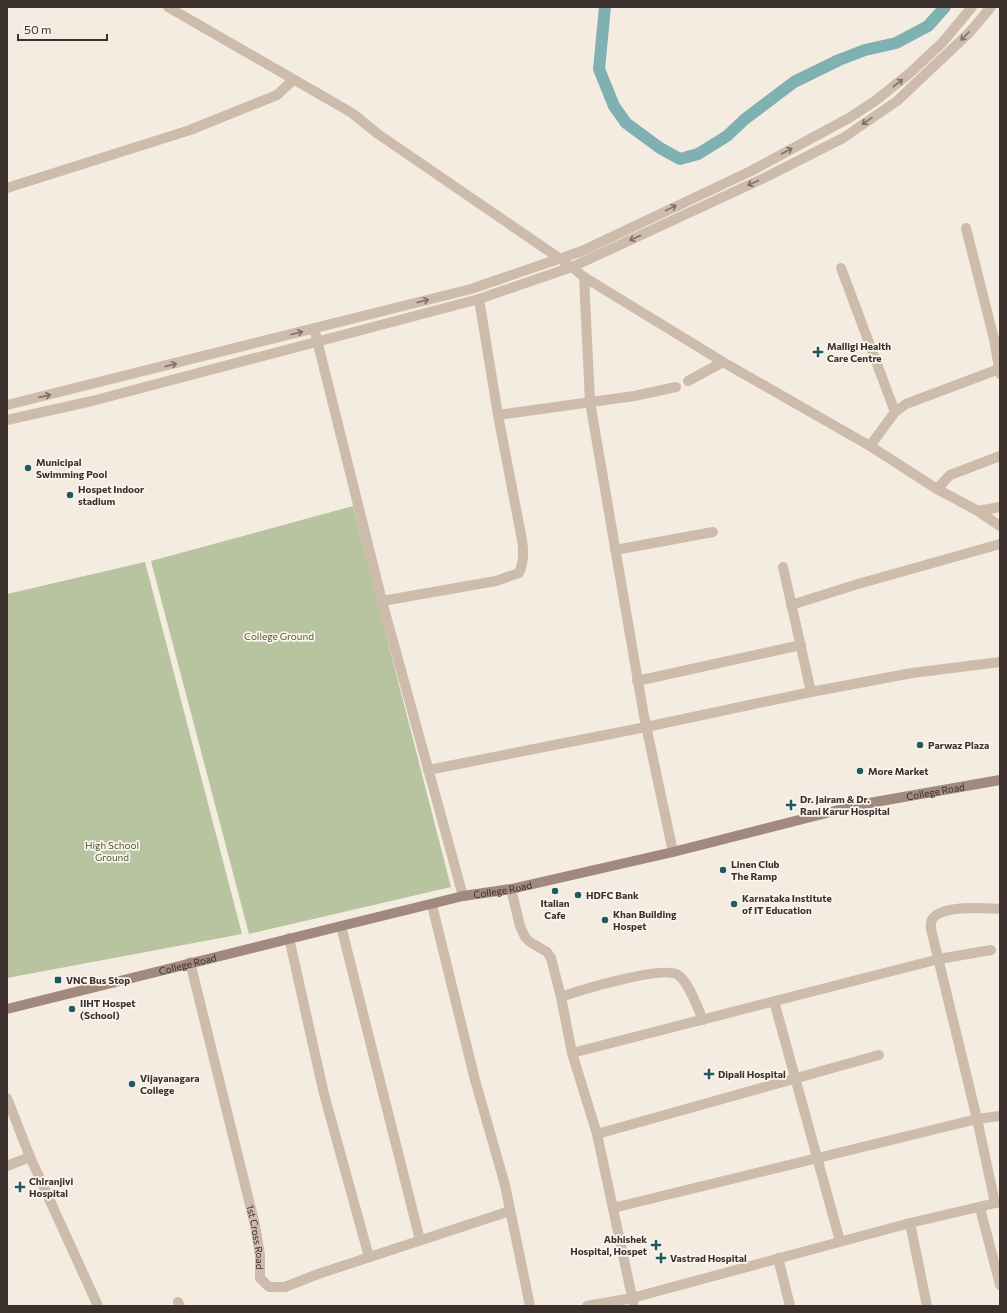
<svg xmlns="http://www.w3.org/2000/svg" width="1007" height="1313" font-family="Commissioner,sans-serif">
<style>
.green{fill:#b8c4a0}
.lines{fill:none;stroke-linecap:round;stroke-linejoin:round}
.canal{stroke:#7fb0b2;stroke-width:12}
.minor{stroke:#cdbbac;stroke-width:10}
.tertiary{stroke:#cdbbac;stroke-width:10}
.secondary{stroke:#a18a7d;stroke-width:10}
.oneway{stroke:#7d6f65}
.poi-dot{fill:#1f5a5e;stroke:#fbf5ee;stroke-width:1.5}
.labels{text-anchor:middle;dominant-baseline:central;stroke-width:3.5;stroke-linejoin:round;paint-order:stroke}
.poi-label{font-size:10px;font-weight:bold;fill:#3b302b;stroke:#fbf5ee;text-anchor:start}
.park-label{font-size:10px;fill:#4a5a2e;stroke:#fbf5ee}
.street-label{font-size:10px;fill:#3b302b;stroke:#fbf5ee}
</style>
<rect width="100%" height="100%" fill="#f4ebe1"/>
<!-- green -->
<g class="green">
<polygon points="353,506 451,887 249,934 151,561"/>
<polygon points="145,562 242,934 7,978 7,594"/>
</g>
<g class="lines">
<!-- canal -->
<polyline class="canal" points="605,7 599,69 614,106 626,123 660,148 680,159 698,154 727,136 745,119 794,82 839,60 865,50 896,43 928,26 945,7"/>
<!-- minor -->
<g class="minor">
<polyline points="7,188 190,130 277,95 293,80"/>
<polyline points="966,228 994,339 1000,374"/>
<polyline points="841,268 895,412"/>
<polyline points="584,277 590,402 644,716 673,852"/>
<polyline points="314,328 382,601 463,896"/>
<polyline points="688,381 723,362"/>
<polyline points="498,415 634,396 676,387"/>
<polyline points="870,446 895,412 906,404 999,369"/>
<polyline points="937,489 950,475 1000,456"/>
<polyline points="978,511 1000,507"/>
<polyline points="615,550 713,532"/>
<polyline points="783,567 811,692 912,673 1000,662"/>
<path d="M382,601L496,581L519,573C524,562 524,552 522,540L498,415L479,299"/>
<polyline points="791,605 858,584 1000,544"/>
<polyline points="637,681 801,645"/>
<polyline points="428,770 646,727 811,692"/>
<polyline points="511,889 520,926 525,937 530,942 547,952 551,958 561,997 572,1053 597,1134 634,1306"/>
<polyline points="432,905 475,1080 505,1185 530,1306"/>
<polyline points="341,926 420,1240"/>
<polyline points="289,938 324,1094 369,1257"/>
<path id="s1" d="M190,962L255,1225L260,1255V1278L269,1287H285L318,1274L510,1211"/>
<path d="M561,997C580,990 664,965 678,975C689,982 698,1009 703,1020"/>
<polyline points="774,1001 840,1241"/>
<polyline points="572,1053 939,959 991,950"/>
<polyline points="7,1098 30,1157 98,1306"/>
<polyline points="597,1134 879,1055"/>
<polyline points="7,1166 30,1157"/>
<path d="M995,1203L977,1119L931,929C931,925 930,920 934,917C946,905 984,908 1000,909"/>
<polyline points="613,1208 977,1119 1000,1116"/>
<polyline points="980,1208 1000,1285"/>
<polyline points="910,1223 927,1306"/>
<polyline points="778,1258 790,1306"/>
<polyline points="178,1302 180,1306"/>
<polyline points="587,1306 632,1298 910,1223 1000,1202"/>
</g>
<!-- tertiary -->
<g class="tertiary">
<polyline points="168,7 352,113 378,134 572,267 584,277 723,362 870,446 937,489 978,511 1000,526"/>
<polyline points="7,405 471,289 582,251 751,171 849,118 875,101 910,73 942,43 972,7"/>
<polyline points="7,420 92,401 479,299 572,267 764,178 843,138 897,101 969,33 991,7"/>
</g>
<!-- secondary -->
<path class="secondary" id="s2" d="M7,1009L341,926L463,896L511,889L673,852L858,805L1000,780"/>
</g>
<!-- one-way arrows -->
<defs><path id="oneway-shaft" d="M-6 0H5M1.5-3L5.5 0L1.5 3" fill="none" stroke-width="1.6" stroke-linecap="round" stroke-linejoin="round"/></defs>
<g class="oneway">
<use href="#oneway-shaft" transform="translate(965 36) rotate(135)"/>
<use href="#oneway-shaft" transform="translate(898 83) rotate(-38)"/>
<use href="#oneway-shaft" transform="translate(867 121) rotate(145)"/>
<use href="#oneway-shaft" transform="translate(787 151) rotate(-28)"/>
<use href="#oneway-shaft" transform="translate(753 183) rotate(155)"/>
<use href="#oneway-shaft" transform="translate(671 208) rotate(-26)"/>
<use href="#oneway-shaft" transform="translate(635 238) rotate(155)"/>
<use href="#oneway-shaft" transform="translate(423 301) rotate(-14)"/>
<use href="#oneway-shaft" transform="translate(297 333) rotate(-14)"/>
<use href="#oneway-shaft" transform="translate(171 365) rotate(-14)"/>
<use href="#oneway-shaft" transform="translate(45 396) rotate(-13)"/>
</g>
<!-- markers -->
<g class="poi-dot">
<path d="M816 346h4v4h4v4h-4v4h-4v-4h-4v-4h4z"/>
<circle cx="28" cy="468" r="4"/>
<circle cx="70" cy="495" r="4"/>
<circle cx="920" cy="745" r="4"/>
<circle cx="860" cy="771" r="4"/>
<path d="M789 799h4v4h4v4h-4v4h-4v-4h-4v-4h4z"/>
<circle cx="723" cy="870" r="4"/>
<circle cx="555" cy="891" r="4"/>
<circle cx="578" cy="895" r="4"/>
<circle cx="734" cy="904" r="4"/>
<circle cx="605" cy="920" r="4"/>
<rect x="54" y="976" width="8" height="8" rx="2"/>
<circle cx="72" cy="1009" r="4"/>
<path d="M707 1068h4v4h4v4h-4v4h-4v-4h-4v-4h4z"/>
<circle cx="132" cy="1084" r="4"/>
<path d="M18 1181h4v4h4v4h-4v4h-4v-4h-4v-4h4z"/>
<path d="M654 1239h4v4h4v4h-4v4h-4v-4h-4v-4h4z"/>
<path d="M659 1252h4v4h4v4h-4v4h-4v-4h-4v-4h4z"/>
</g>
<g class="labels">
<!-- poi labels -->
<g class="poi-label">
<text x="827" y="346">Malligi Health<tspan x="827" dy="12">Care Centre</tspan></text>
<text x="36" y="462">Municipal<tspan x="36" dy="12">Swimming Pool</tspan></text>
<text x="78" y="489">Hospet Indoor<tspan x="78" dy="12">stadium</tspan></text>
<text x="928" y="745">Parwaz Plaza</text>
<text x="868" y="771">More Market</text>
<text x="800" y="799">Dr. Jairam &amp; Dr.<tspan x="800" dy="12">Rani Karur Hospital</tspan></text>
<text x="731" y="864">Linen Club<tspan x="731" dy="12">The Ramp</tspan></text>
<text x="586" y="895">HDFC Bank</text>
<text x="742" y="898">Karnataka Institute<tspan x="742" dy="12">of IT Education</tspan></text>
<text x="555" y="903" text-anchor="middle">Italian<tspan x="555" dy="12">Cafe</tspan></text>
<text x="613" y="914">Khan Building<tspan x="613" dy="12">Hospet</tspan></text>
<text x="66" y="980">VNC Bus Stop</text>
<text x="80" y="1003">IIHT Hospet<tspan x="80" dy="12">(School)</tspan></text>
<text x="718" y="1074">Dipali Hospital</text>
<text x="140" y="1078">Vijayanagara<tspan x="140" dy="12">College</tspan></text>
<text x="29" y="1181">Chiranjivi<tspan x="29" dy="12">Hospital</tspan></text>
<text x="647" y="1239" text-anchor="end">Abhishek<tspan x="647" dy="12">Hospital, Hospet</tspan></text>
<text x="670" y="1258">Vastrad Hospital</text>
</g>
<!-- park labels -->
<g class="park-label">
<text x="279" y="636">College Ground</text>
<text x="112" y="845">High School<tspan x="112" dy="12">Ground</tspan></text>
</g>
<!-- street labels -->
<g class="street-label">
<text stroke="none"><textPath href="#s2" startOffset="954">College Road</textPath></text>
<text stroke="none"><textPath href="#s2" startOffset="510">College Road</textPath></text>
<text stroke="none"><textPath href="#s2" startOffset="186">College Road</textPath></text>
<text stroke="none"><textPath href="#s1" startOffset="283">1st Cross Road</textPath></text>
</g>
</g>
<!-- border -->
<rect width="1007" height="1313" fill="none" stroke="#3b302b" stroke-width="16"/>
<!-- scale -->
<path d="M18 34v6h89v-6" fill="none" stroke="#3b302b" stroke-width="2"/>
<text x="24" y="34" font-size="12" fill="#3b302b" stroke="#fbf5ee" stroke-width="3" paint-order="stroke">50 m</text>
</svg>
